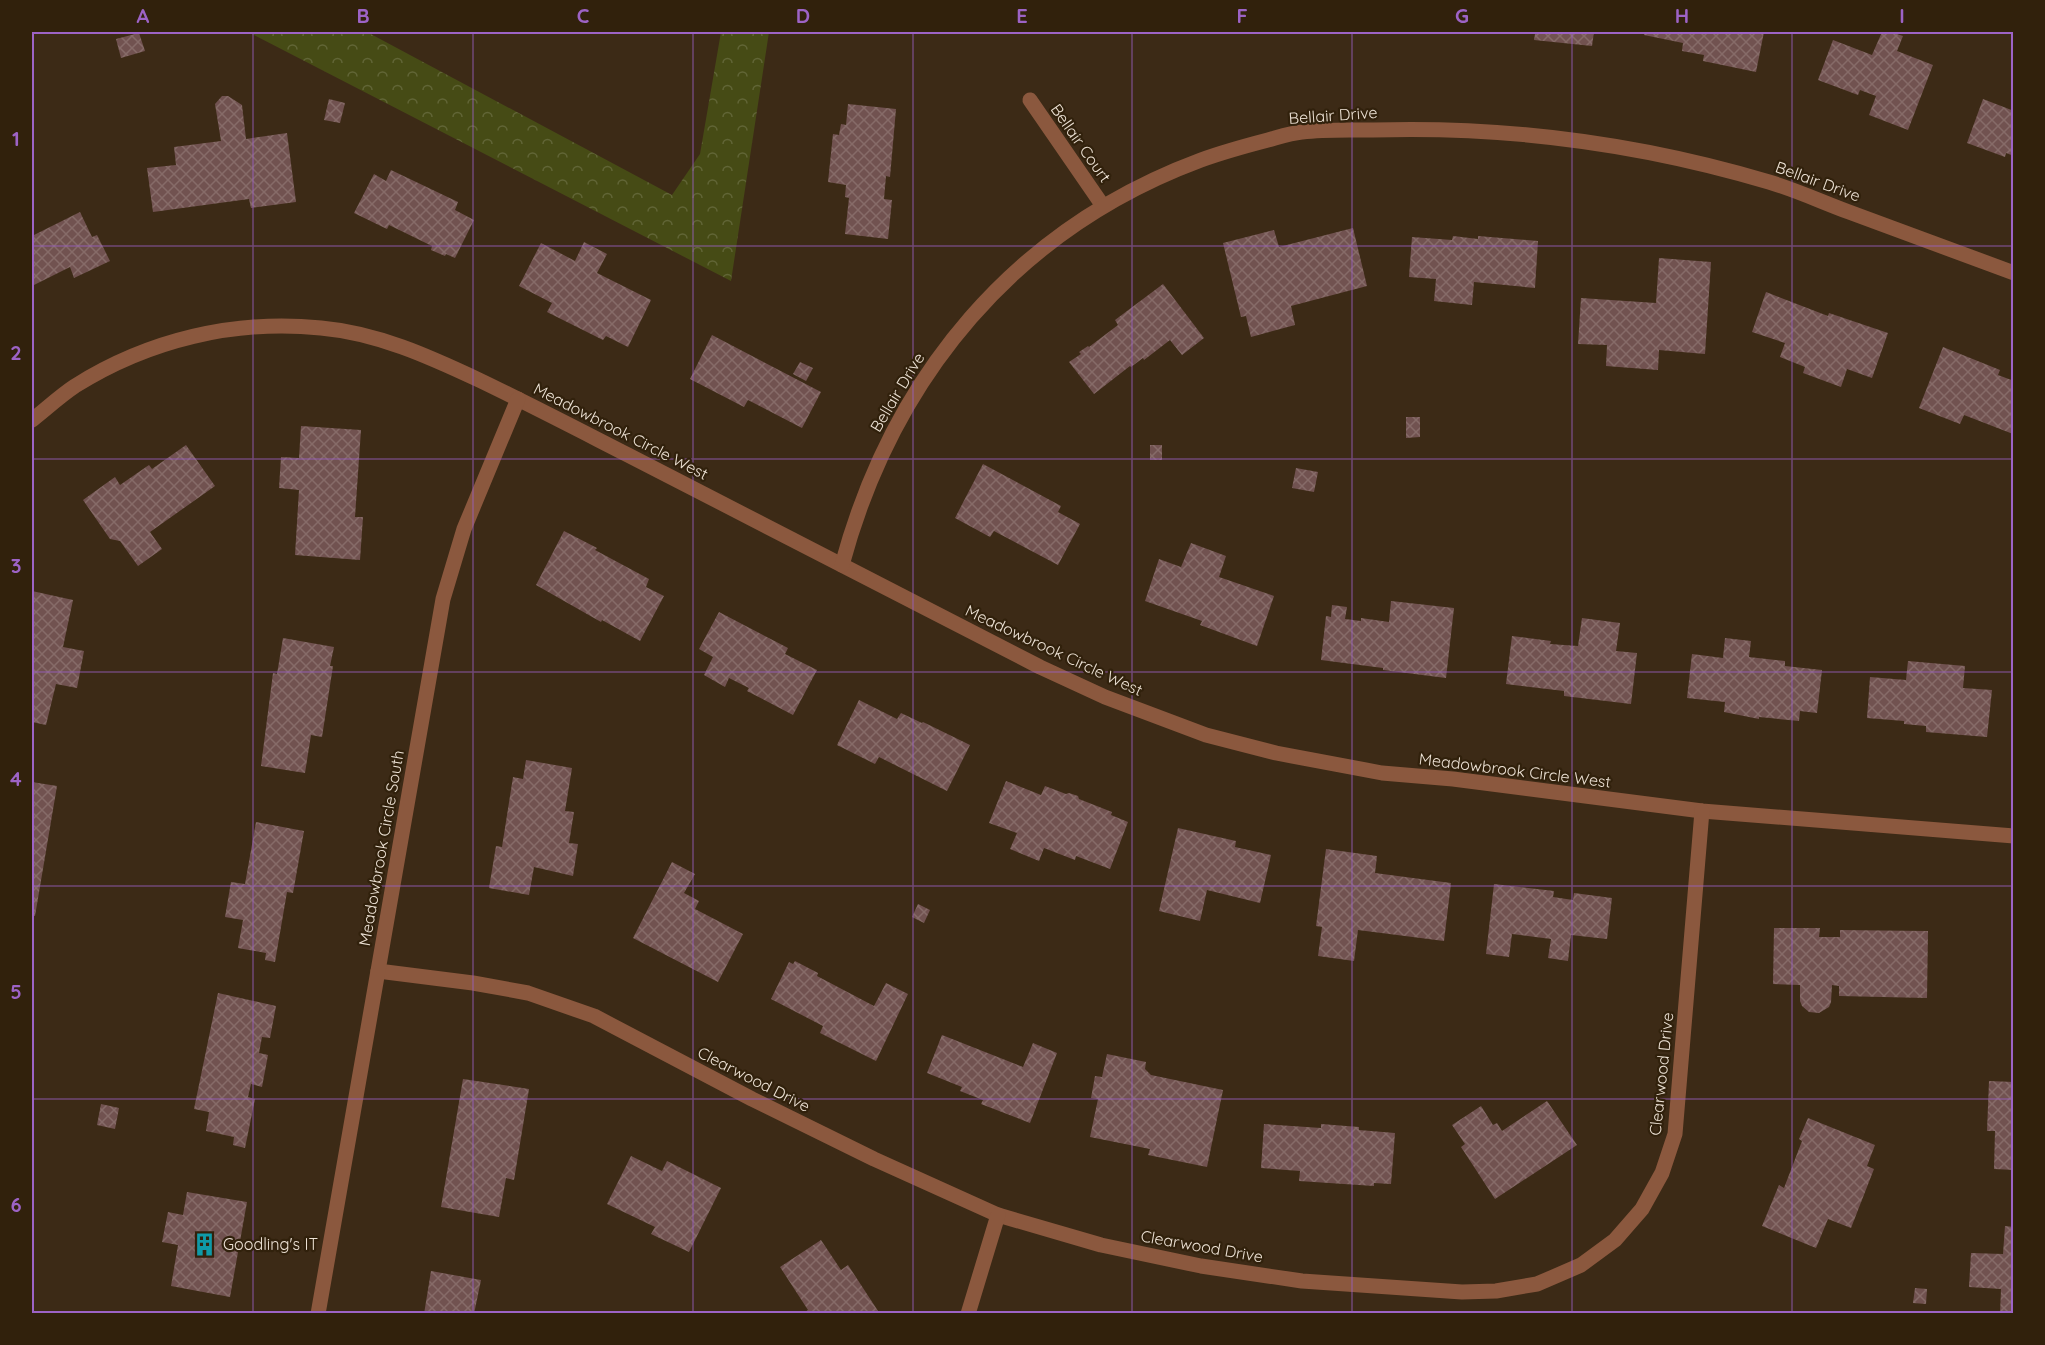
<svg xmlns="http://www.w3.org/2000/svg" width="2045" height="1345" font-family="Quicksand,sans-serif">
<style>
.forest{fill:url(#forest-crowns)}
.building{fill:url(#building-cross-hatch)}
.lines{fill:none;stroke-linecap:round;stroke-linejoin:round}
.street{stroke:#8b583e;stroke-width:15}
.grid{fill:none;stroke:#9d63c6;stroke-width:1.5;stroke-opacity:0.55}
.labels{text-anchor:middle;dominant-baseline:central;stroke-width:4.5;stroke-linejoin:round;paint-order:stroke}
.street-label{font-size:16px;fill:#ede2d5;stroke:#31210c}
.poi-label{font-size:16px;fill:#ede2d5;stroke:#31210c;text-anchor:start}
.neatline{fill:none;stroke:#9d63c6;stroke-width:2}
.grid-label{font-size:20px;text-anchor:middle;font-weight:bold;fill:#9d63c6}
</style>
<defs>
<pattern id="forest-crowns" width="20" height="18" patternUnits="userSpaceOnUse" patternTransform="scale(1.5)"><rect width="20" height="18" fill="#464b15"/><path d="M2 6a3 3 0 1 1 6 0M12 15a3 3 0 1 1 6 0" fill="none" stroke="#616536"/></pattern>
<pattern id="building-cross-hatch" width="8" height="8" patternUnits="userSpaceOnUse" patternTransform="scale(1.5)"><rect width="8" height="8" fill="#715250"/><path d="M0 0l8 8M0 8l8-8" fill="none" stroke="#866b68"/></pattern>
</defs>
<rect width="100%" height="100%" fill="#3c2a16"/>
<!-- forest -->
<polygon class="forest" points="248,32 367,32 672,195 700,154 721,32 769,32 731,281"/>
<!-- building -->
<g class="building">
<polygon points="1527,32 1594,32 1592,46 1534,40 1535,34 1527,33"/>
<polygon points="1645,32 1764,32 1756,72 1703,61 1704,55 1682,51 1683,43 1644,35"/>
<polygon points="1882,32 1890,32 1903,36 1897,51 1933,65 1908,130 1869,115 1876,96 1860,90 1858,95 1818,80 1833,40 1872,55"/>
<polygon points="139,33 145,51 121,58 116,39"/>
<polygon points="222,96 228,96 242,105 246,139 287,133 296,202 251,208 249,199 153,212 147,168 176,165 174,147 221,141 215,104"/>
<polygon points="329,99 345,103 340,123 324,120"/>
<polygon points="1983,99 2014,111 2014,156 2006,153 2005,157 1967,143"/>
<polygon points="848,104 896,109 890,177 886,176 884,199 892,200 888,239 845,234 849,198 845,197 846,185 828,182 833,134 839,135 841,124 846,125"/>
<polygon points="391,170 458,202 455,210 474,220 455,258 446,254 445,256 431,250 432,246 389,225 387,229 354,213 374,174 386,181"/>
<polygon points="80,212 92,237 97,235 110,261 74,278 70,267 32,286 32,236"/>
<polygon points="1353,228 1367,286 1291,306 1295,325 1251,337 1246,316 1241,317 1223,243 1274,230 1279,247"/>
<polygon points="1453,236 1478,239 1478,236 1538,241 1535,288 1474,282 1472,305 1434,301 1436,279 1409,277 1412,237 1452,240"/>
<polygon points="584,242 607,254 597,273 651,300 628,347 606,336 603,340 547,312 552,303 519,286 541,243 575,261"/>
<polygon points="1659,258 1711,262 1705,354 1659,350 1658,370 1606,366 1607,345 1578,344 1581,298 1656,303"/>
<polygon points="1163,284 1204,338 1182,355 1170,340 1144,360 1143,358 1131,367 1130,366 1094,394 1069,362 1081,354 1079,352 1088,346 1089,347 1118,325 1115,320"/>
<polygon points="1766,292 1828,316 1829,313 1888,333 1872,378 1847,369 1841,387 1803,373 1805,367 1780,357 1785,343 1752,332"/>
<polygon points="712,335 821,392 802,428 748,400 744,407 690,379"/>
<polygon points="1943,347 2000,370 1998,375 2014,381 2013,434 1964,415 1960,424 1919,408"/>
<polygon points="800,362 813,368 806,381 793,374"/>
<polygon points="1406,417 1420,417 1420,437 1406,438"/>
<polygon points="301,426 361,430 355,517 363,517 360,560 295,555 299,490 279,488 281,457 299,458"/>
<polygon points="186,445 215,486 150,532 162,549 138,566 120,541 110,539 83,500 115,477 120,485 149,465 152,469"/>
<rect x="1150" y="445" width="12" height="15"/>
<polygon points="983,464 1061,506 1058,512 1080,524 1058,565 994,531 990,537 955,518"/>
<polygon points="1296,468 1318,472 1314,492 1292,488"/>
<polygon points="564,531 597,548 595,550 649,579 646,587 664,596 640,641 602,620 601,622 536,585"/>
<polygon points="1191,543 1226,556 1219,577 1274,596 1257,646 1200,625 1202,621 1145,601 1159,559 1181,567"/>
<polygon points="32,591 73,600 63,647 84,651 77,688 56,684 46,725 32,722"/>
<polygon points="1391,601 1454,608 1446,678 1383,670 1383,668 1321,660 1326,616 1331,617 1332,605 1347,607 1345,619 1361,621 1361,618 1389,622"/>
<polygon points="719,612 788,648 785,654 817,670 793,715 747,691 749,688 729,678 725,687 704,675 713,657 699,649"/>
<polygon points="1582,618 1620,623 1616,651 1637,653 1631,704 1564,696 1564,691 1506,684 1512,636 1551,641 1550,644 1578,646"/>
<polygon points="283,638 334,647 330,666 333,666 322,737 311,735 305,773 261,766 273,673 277,674"/>
<polygon points="1725,638 1751,641 1749,657 1785,661 1785,666 1822,670 1817,713 1800,711 1799,721 1759,717 1759,719 1724,712 1725,702 1687,698 1692,654 1723,658"/>
<polygon points="1908,661 1965,666 1963,688 1992,690 1987,737 1926,732 1926,726 1904,724 1904,721 1867,718 1870,677 1906,680"/>
<polygon points="859,700 897,719 901,713 922,723 923,722 970,745 947,791 879,757 875,764 837,745"/>
<polygon points="526,760 572,768 565,811 574,812 569,843 578,844 573,876 534,867 529,895 489,888 496,846 502,847 513,777 523,779"/>
<polygon points="1006,781 1041,795 1045,786 1066,794 1069,793 1078,796 1079,799 1112,812 1111,815 1128,822 1110,869 1076,856 1075,860 1044,848 1039,861 1010,849 1017,833 989,823"/>
<polygon points="32,782 57,786 35,916 32,916"/>
<polygon points="256,822 304,831 293,893 287,892 275,962 265,960 266,953 238,948 243,920 225,917 231,882 245,884"/>
<polygon points="1178,828 1236,841 1235,847 1271,855 1260,903 1207,890 1200,921 1159,911"/>
<polygon points="1326,849 1377,856 1375,873 1451,883 1444,941 1358,930 1354,961 1318,956 1322,927 1316,926"/>
<polygon points="672,862 695,874 684,893 699,901 695,909 743,934 718,982 633,938"/>
<polygon points="1494,884 1554,891 1553,897 1573,900 1574,893 1612,898 1607,939 1571,935 1568,961 1548,958 1551,939 1512,934 1509,957 1486,954"/>
<polygon points="918,904 930,910 924,923 912,917"/>
<polygon points="1774,928 1820,928 1819,937 1840,937 1840,930 1928,931 1927,998 1839,996 1839,986 1832,985 1831,1002 1829,1007 1819,1013 1809,1012 1802,1006 1800,1001 1800,985 1773,984"/>
<polygon points="795,961 818,973 817,976 874,1006 886,983 908,994 876,1061 820,1033 823,1026 771,999 789,962 793,964"/>
<polygon points="218,993 276,1006 270,1038 262,1037 259,1053 268,1055 262,1087 251,1084 248,1097 255,1099 245,1148 233,1145 234,1137 206,1131 209,1112 194,1109"/>
<polygon points="942,1035 1023,1067 1033,1043 1057,1053 1030,1123 981,1104 983,1100 960,1091 962,1087 927,1073"/>
<polygon points="1107,1054 1146,1062 1145,1069 1151,1075 1223,1090 1207,1167 1148,1155 1150,1149 1090,1137 1098,1099 1091,1098 1095,1076 1102,1077"/>
<polygon points="463,1079 529,1089 514,1180 506,1178 499,1217 441,1207"/>
<polygon points="1989,1081 2014,1082 2014,1170 1994,1169 1995,1131 1987,1131"/>
<polygon points="1547,1101 1577,1145 1495,1199 1461,1147 1465,1144 1452,1125 1481,1106 1493,1125 1497,1123 1502,1131"/>
<polygon points="101,1104 119,1108 115,1129 97,1125"/>
<polygon points="1808,1118 1875,1145 1867,1166 1874,1169 1851,1228 1828,1219 1816,1248 1762,1226 1779,1185 1784,1188 1802,1141 1799,1139"/>
<polygon points="1264,1124 1321,1128 1321,1124 1359,1127 1359,1130 1395,1133 1391,1184 1374,1183 1374,1186 1299,1181 1300,1171 1261,1168"/>
<polygon points="631,1156 662,1171 667,1161 721,1188 689,1252 651,1234 655,1227 607,1204"/>
<polygon points="187,1192 247,1202 230,1297 171,1286 178,1245 162,1242 168,1212 183,1215"/>
<polygon points="2005,1226 2014,1227 2014,1314 2000,1314 2001,1289 1969,1287 1971,1253 2003,1254"/>
<polygon points="821,1240 841,1270 848,1265 880,1314 803,1314 808,1310 780,1267"/>
<polygon points="431,1271 481,1280 474,1314 424,1314"/>
<polygon points="1915,1288 1927,1289 1926,1304 1913,1303"/>
</g>
<g class="lines">
<!-- street -->
<g class="street">
<polyline points="1030,100 1103,206"/>
<path d="M32,420C46,409 60,396 75,386C148,340 235,319 321,328C377,333 428,356 479,380C529,404 579,430 628,455C766,526 903,597 1040,667L1105,697L1206,735L1276,753L1382,773L1453,779L1702,811L2014,836"/>
<path d="M842,565C893,376 1015,229 1201,160C1223,152 1245,146 1268,140C1279,137 1291,133 1302,132C1325,129 1350,130 1373,130C1506,126 1641,144 1769,182C1796,190 1822,202 1849,212C1904,232 1959,253 2014,273"/>
<polyline points="378,971 473,983 528,993 594,1016 752,1099 874,1159 998,1215 1101,1245 1201,1266 1302,1281 1462,1292 1496,1291 1537,1284 1581,1265 1615,1240 1642,1209 1662,1173 1675,1134 1702,811"/>
<polyline points="318,1314 443,599 464,529 518,399"/>
<polyline points="968,1314 998,1215"/>
</g>
</g>
<!-- grid -->
<path class="grid" d="M253,32V1314M473,32V1314M693,32V1314M913,32V1314M1132,32V1314M1352,32V1314M1572,32V1314M1792,32V1314M32,246H2014M32,459H2014M32,672H2014M32,886H2014M32,1099H2014"/>
<!-- icons -->
<defs>
<symbol id="building-bare" viewBox="-9 -9 18 18"><path d="M-4-6H4V6H1V3H-1V6H-4ZM-2.5-4.3h1.7v1.8h-1.7ZM.8-4.3h1.7v1.8H.8ZM-2.5-1h1.7V.8h-1.7ZM.8-1h1.7V.8H.8Z" fill="#0f9aa8" stroke="#31210c" stroke-width="2.5" paint-order="stroke"/></symbol>
</defs>
<g fill-rule="evenodd">
<use href="#building-bare" x="188" y="1228" width="33" height="33"/>
</g>
<g class="labels">
<!-- street labels -->
<g class="street-label">
<text transform="translate(1333 115) rotate(-4)">Bellair Drive</text>
<text transform="translate(1081 143) rotate(55)">Bellair Court</text>
<text transform="translate(1818 181) rotate(20)">Bellair Drive</text>
<text transform="translate(897 392) rotate(-59)">Bellair Drive</text>
<text transform="translate(621 431) rotate(27)">Meadowbrook Circle West</text>
<text transform="translate(1054 650) rotate(25)">Meadowbrook Circle West</text>
<text transform="translate(1515 770) rotate(7)">Meadowbrook Circle West</text>
<text transform="translate(381 848) rotate(-80)">Meadowbrook Circle South</text>
<text transform="translate(1661 1074) rotate(-84)">Clearwood Drive</text>
<text transform="translate(754 1079) rotate(27)">Clearwood Drive</text>
<text transform="translate(1202 1246) rotate(10)">Clearwood Drive</text>
</g>
<!-- poi labels -->
<g class="poi-label">
<text x="223" y="1244">Goodling's IT</text>
</g>
</g>
<!-- border -->
<rect width="2045" height="1345" fill="none" stroke="#31210c" stroke-width="66"/>
<rect x="33" y="33" width="1979" height="1279" class="neatline"/>
<g class="grid-label">
<text x="143" y="23">A</text>
<text x="363" y="23">B</text>
<text x="583" y="23">C</text>
<text x="803" y="23">D</text>
<text x="1022" y="23">E</text>
<text x="1242" y="23">F</text>
<text x="1462" y="23">G</text>
<text x="1682" y="23">H</text>
<text x="1902" y="23">I</text>
<text x="16" y="146">1</text>
<text x="16" y="360">2</text>
<text x="16" y="573">3</text>
<text x="16" y="786">4</text>
<text x="16" y="999">5</text>
<text x="16" y="1212">6</text>
</g>
</svg>
